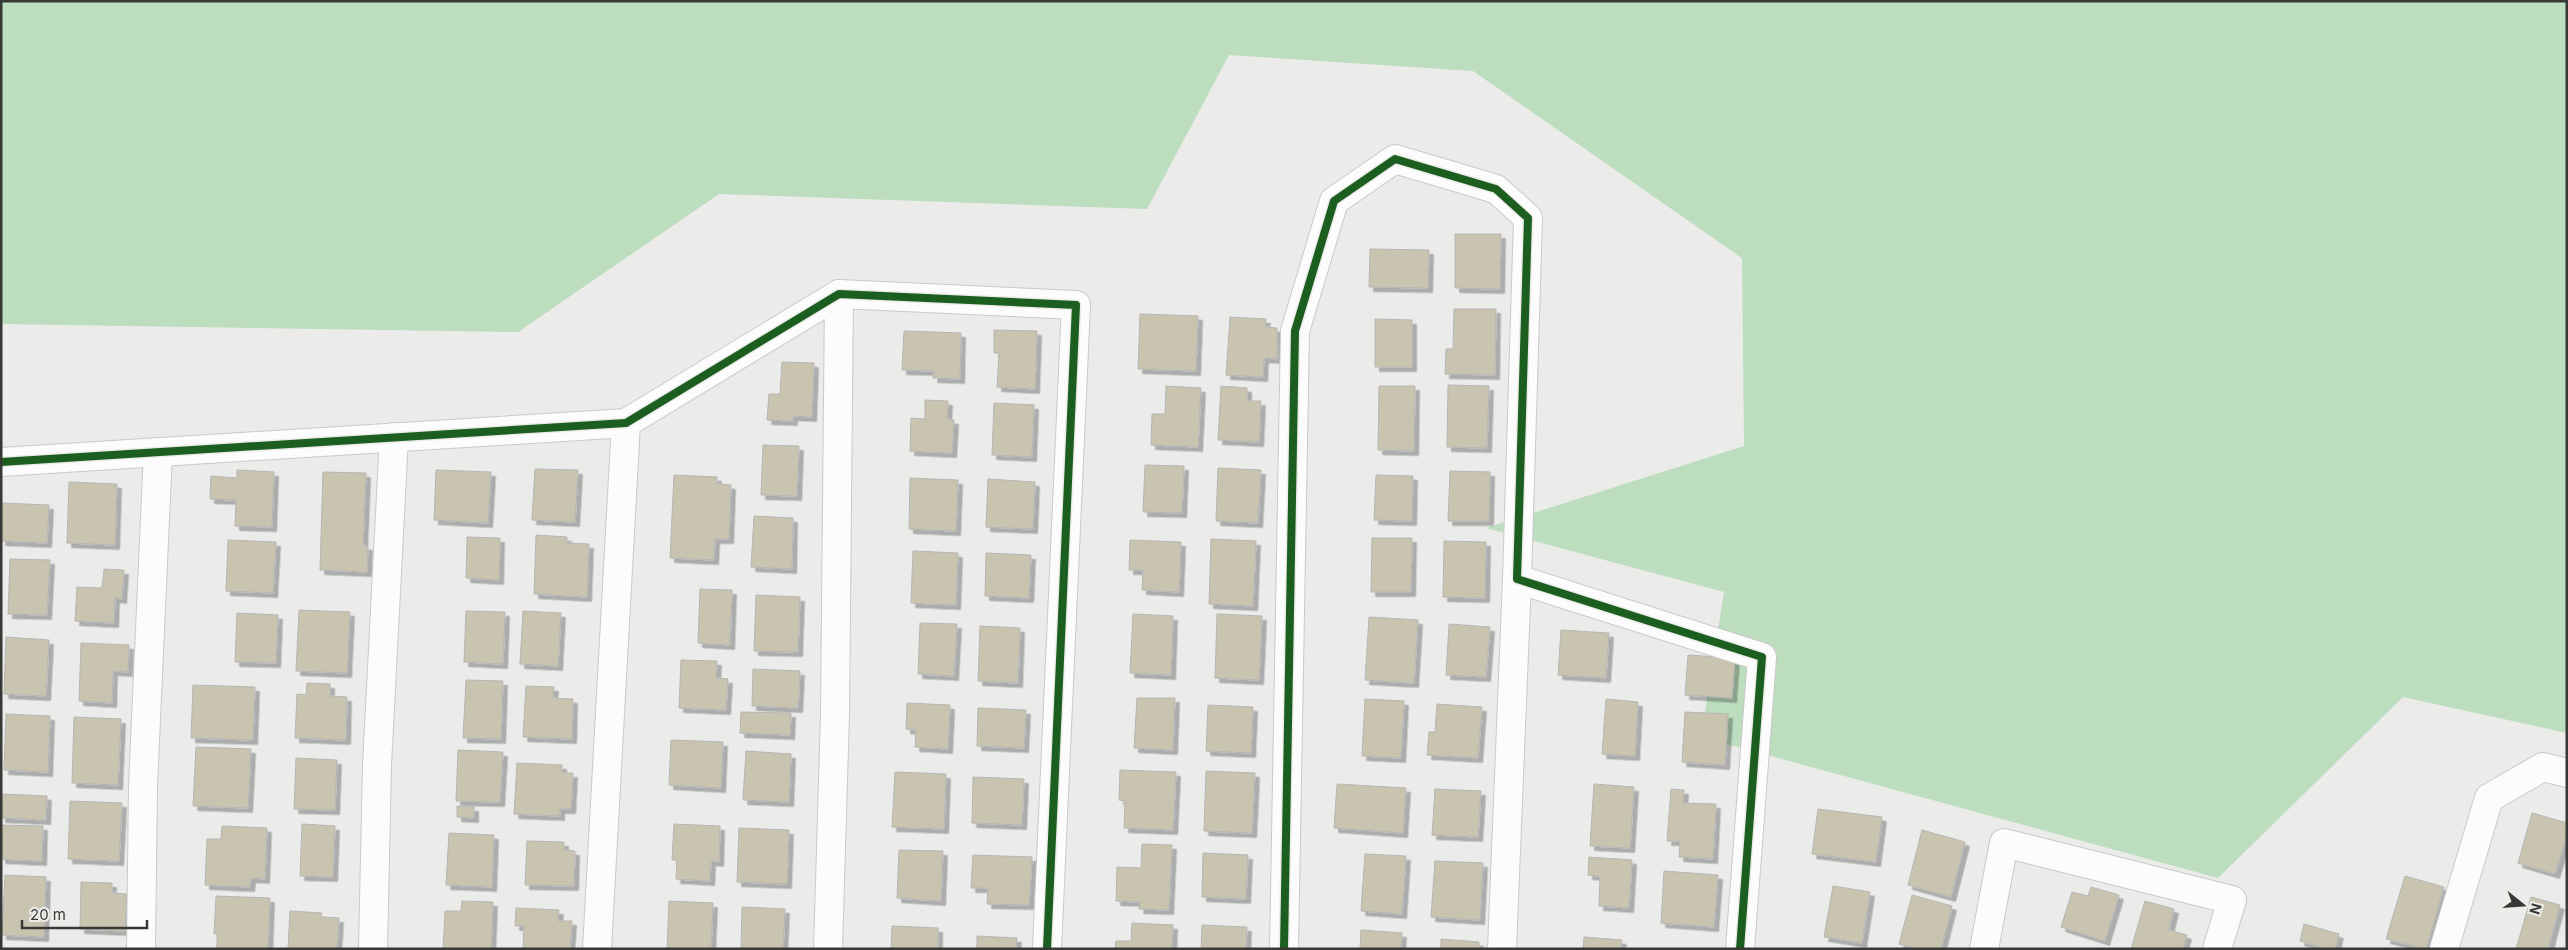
<svg xmlns="http://www.w3.org/2000/svg" width="2568" height="950" font-family="Inter,sans-serif">
<style>
.green{fill:#bdddbf}
.building{fill:#c9c4af;stroke:#b5b5b4;filter:url(#shadow)}
.lines{fill:none;stroke-linecap:round;stroke-linejoin:round}
.minor-casing{stroke:#c9c9c8;stroke-width:30}
.minor{stroke:#fcfcfc;stroke-width:28}
.cycleway-casing{stroke:#ecece9;stroke-width:11}
.cycleway{stroke:#1b5e20;stroke-width:8}
</style>
<defs>
<filter id="shadow"><feDropShadow dx="4.5" dy="4.5" stdDeviation="0" flood-color="#0004"/></filter>
</defs>
<rect width="100%" height="100%" fill="#ebebea"/>
<!-- green -->
<polygon class="green" points="1,1 2567,1 2567,733 2403,697 2218,878 1701,737 1724,592 1486,528 1744,446 1742,258 1473,71 1229,55 1147,209 719,194 518,332 1,324"/>
<!-- building -->
<g class="building">
<polygon points="1455,234 1501,234 1500,289 1455,288"/>
<polygon points="1370,249 1429,250 1428,288 1369,287"/>
<polygon points="1454,309 1496,309 1495,375 1445,374 1446,349 1453,349"/>
<polygon points="1140,314 1198,316 1196,371 1138,369"/>
<polygon points="1230,317 1266,319 1265,327 1277,328 1277,359 1264,358 1263,377 1226,375"/>
<polygon points="1375,319 1412,320 1412,367 1375,367"/>
<polygon points="994,330 1037,331 1035,389 997,387 999,353 994,353"/>
<polygon points="904,331 961,333 960,379 933,378 934,371 902,370"/>
<polygon points="782,362 814,363 812,417 793,416 793,421 767,420 769,394 780,394"/>
<polygon points="1448,385 1489,386 1487,448 1447,447"/>
<polygon points="1166,386 1201,388 1198,447 1151,445 1152,414 1165,414"/>
<polygon points="1221,386 1247,388 1247,401 1261,401 1259,442 1218,440"/>
<polygon points="1379,386 1415,386 1414,451 1378,450"/>
<polygon points="925,400 948,401 947,419 954,420 952,453 910,451 911,418 925,419"/>
<polygon points="994,403 1034,405 1032,457 992,455"/>
<polygon points="763,445 799,446 797,496 761,495"/>
<polygon points="1145,465 1184,466 1182,513 1143,512"/>
<polygon points="1218,468 1261,470 1258,523 1216,521"/>
<polygon points="535,469 578,470 575,522 532,520"/>
<polygon points="237,470 274,472 272,527 235,526 236,500 210,499 211,476 237,478"/>
<polygon points="436,470 491,472 488,523 434,520"/>
<polygon points="1450,471 1490,472 1489,521 1448,521"/>
<polygon points="323,472 366,473 363,545 368,546 367,572 320,570"/>
<polygon points="674,475 717,477 717,484 731,485 729,539 715,539 714,560 670,558"/>
<polygon points="1376,475 1413,476 1412,521 1374,520"/>
<polygon points="910,478 958,480 956,531 909,529"/>
<polygon points="988,479 1035,482 1033,529 986,527"/>
<polygon points="69,482 117,484 115,545 67,543"/>
<polygon points="1,503 49,505 47,543 1,541"/>
<polygon points="754,516 793,518 792,569 751,567"/>
<polygon points="536,535 567,537 567,543 589,544 587,597 534,594"/>
<polygon points="467,537 500,538 499,580 466,578"/>
<polygon points="1372,538 1412,538 1411,592 1371,592"/>
<polygon points="1211,539 1256,541 1253,606 1209,604"/>
<polygon points="228,540 276,542 273,593 226,591"/>
<polygon points="1130,540 1181,542 1179,592 1142,590 1143,570 1129,570"/>
<polygon points="1444,541 1486,542 1485,598 1443,597"/>
<polygon points="913,551 958,553 956,605 911,603"/>
<polygon points="986,553 1031,555 1029,598 985,596"/>
<polygon points="10,559 50,560 47,615 8,614"/>
<polygon points="104,569 124,570 122,599 115,598 114,623 75,621 77,587 102,588"/>
<polygon points="700,589 732,590 730,645 698,643"/>
<polygon points="756,595 800,597 798,652 754,651"/>
<polygon points="299,610 350,612 347,673 296,671"/>
<polygon points="466,611 505,612 503,664 464,662"/>
<polygon points="523,611 561,613 558,666 520,664"/>
<polygon points="237,613 278,615 276,663 235,662"/>
<polygon points="1133,614 1173,616 1171,675 1130,673"/>
<polygon points="1217,614 1262,616 1259,680 1215,678"/>
<polygon points="1369,617 1418,620 1414,683 1365,680"/>
<polygon points="920,623 957,624 954,676 918,674"/>
<polygon points="1449,624 1490,627 1486,677 1446,675"/>
<polygon points="980,626 1020,628 1018,683 978,681"/>
<polygon points="1561,630 1609,633 1606,678 1558,675"/>
<polygon points="6,637 49,640 46,696 4,694"/>
<polygon points="81,643 129,645 128,672 113,671 112,703 79,701"/>
<polygon points="1688,655 1735,658 1732,698 1685,695"/>
<polygon points="681,660 717,661 716,678 728,679 726,710 679,708"/>
<polygon points="753,669 800,671 798,708 752,706"/>
<polygon points="466,680 503,681 501,739 463,738"/>
<polygon points="307,683 330,684 330,696 347,697 346,740 295,738 297,694 306,695"/>
<polygon points="193,685 255,687 253,740 191,738"/>
<polygon points="526,686 554,687 553,698 573,699 572,739 523,737"/>
<polygon points="1137,698 1175,698 1173,750 1134,748"/>
<polygon points="1365,699 1404,701 1401,758 1362,756"/>
<polygon points="1606,699 1638,702 1635,756 1602,754"/>
<polygon points="907,703 950,705 948,749 915,747 916,730 906,729"/>
<polygon points="1437,704 1482,707 1478,758 1427,755 1429,732 1435,732"/>
<polygon points="1208,705 1253,707 1251,753 1206,751"/>
<polygon points="978,708 1026,710 1024,748 977,746"/>
<polygon points="741,712 791,713 790,735 740,733"/>
<polygon points="1685,712 1728,714 1725,765 1682,762"/>
<polygon points="6,714 50,716 48,772 4,770"/>
<polygon points="74,717 121,719 118,785 72,783"/>
<polygon points="671,740 723,742 721,788 669,785"/>
<polygon points="196,747 251,749 248,808 193,806"/>
<polygon points="458,750 503,752 500,802 456,801"/>
<polygon points="746,751 791,754 789,802 743,800"/>
<polygon points="296,758 337,760 335,810 294,809"/>
<polygon points="517,763 562,765 562,773 573,773 571,809 560,809 560,816 514,814"/>
<polygon points="1120,770 1176,772 1173,830 1124,828 1125,801 1119,800"/>
<polygon points="1206,771 1255,773 1252,833 1204,831"/>
<polygon points="895,772 946,774 944,829 892,827"/>
<polygon points="973,777 1024,779 1022,825 972,823"/>
<polygon points="1337,784 1406,788 1403,833 1334,828"/>
<polygon points="1594,784 1634,787 1630,848 1590,846"/>
<polygon points="1435,789 1481,791 1478,837 1432,835"/>
<polygon points="1671,789 1684,790 1683,803 1716,804 1713,859 1679,857 1680,841 1667,841"/>
<polygon points="1,794 47,796 46,820 1,818"/>
<polygon points="70,801 122,803 119,861 68,859"/>
<polygon points="457,806 474,807 474,818 457,817"/>
<polygon points="1818,809 1882,817 1876,862 1812,854"/>
<polygon points="2532,813 2567,823 2567,835 2555,874 2518,863"/>
<polygon points="302,824 335,826 333,877 300,876"/>
<polygon points="674,824 720,826 719,862 711,861 710,881 676,879 677,860 672,860"/>
<polygon points="1,825 43,826 42,861 1,859"/>
<polygon points="222,826 267,828 265,879 251,878 250,887 205,885 207,839 221,839"/>
<polygon points="739,828 789,830 787,884 737,882"/>
<polygon points="1922,830 1965,842 1951,897 1908,885"/>
<polygon points="449,833 494,835 492,887 446,885"/>
<polygon points="527,841 564,842 564,850 575,851 574,886 525,885"/>
<polygon points="1142,844 1172,845 1169,910 1139,909 1140,902 1116,901 1117,867 1141,868"/>
<polygon points="899,850 943,851 941,901 897,898"/>
<polygon points="1203,853 1248,855 1246,899 1202,897"/>
<polygon points="1365,854 1406,856 1402,914 1361,911"/>
<polygon points="973,855 1032,857 1029,905 987,904 988,888 971,888"/>
<polygon points="1589,857 1632,860 1629,908 1599,906 1600,876 1588,875"/>
<polygon points="1435,861 1483,863 1480,920 1431,917"/>
<polygon points="1664,871 1718,875 1714,927 1661,923"/>
<polygon points="5,875 46,877 44,937 2,935"/>
<polygon points="2405,876 2444,887 2426,949 2386,939"/>
<polygon points="81,882 112,883 112,893 127,894 125,931 80,929"/>
<polygon points="1833,886 1870,892 1862,943 1824,937"/>
<polygon points="2091,887 2119,895 2105,941 2061,927 2072,892 2088,896"/>
<polygon points="1912,895 1952,906 1941,949 1916,949 1899,944"/>
<polygon points="216,896 270,898 268,949 217,949 217,933 214,934"/>
<polygon points="2531,897 2560,905 2548,949 2516,949"/>
<polygon points="462,901 493,902 491,949 443,949 445,911 461,911"/>
<polygon points="669,901 713,903 711,949 667,949"/>
<polygon points="2145,901 2174,909 2169,930 2187,935 2183,949 2131,949"/>
<polygon points="742,907 785,909 783,949 741,949"/>
<polygon points="516,908 559,910 558,921 572,921 570,949 523,949 524,926 515,926"/>
<polygon points="290,911 322,913 321,917 339,918 337,949 288,949"/>
<polygon points="1132,923 1173,925 1172,949 1115,949 1116,941 1131,941"/>
<polygon points="2304,924 2339,934 2335,949 2325,949 2300,941"/>
<polygon points="1202,925 1247,927 1246,949 1201,949"/>
<polygon points="892,926 938,928 938,949 891,949"/>
<polygon points="1361,930 1402,933 1401,949 1360,949"/>
<polygon points="977,936 1017,938 1016,949 977,949"/>
<polygon points="1584,937 1622,940 1621,949 1583,949"/>
<polygon points="1441,939 1479,942 1479,949 1441,949"/>
</g>
<g class="lines">
<defs>
<g id="minor">
<polyline points="1,462 626,423 839,294 1076,305 1047,949"/>
<polyline points="141,949 143,786 158,452"/>
<polyline points="373,949 377,765 394,437"/>
<polyline points="597,949 626,423"/>
<polyline points="828,949 835,714 839,294"/>
<polyline points="1284,949 1295,331 1334,201 1395,159 1496,189 1528,218 1517,579 1762,657 1740,949"/>
<polyline points="1502,949 1517,579"/>
<polyline points="1984,949 2004,843 2232,900 2217,949"/>
<polyline points="2444,949 2489,798 2543,767 2567,773"/>
</g>
</defs>
<!-- minor casing -->
<use href="#minor" class="minor-casing"/>
<!-- minor -->
<use href="#minor" class="minor"/>
<defs>
<g id="cycleway">
<polyline points="1,462 626,423 839,294 1076,305 1047,949"/>
<polyline points="1284,949 1295,331 1334,201 1395,159 1496,189 1528,218 1517,579 1762,657 1740,949"/>
</g>
</defs>
<!-- cycleway casing -->
<use href="#cycleway" class="cycleway-casing"/>
<!-- cycleway -->
<use href="#cycleway" class="cycleway"/>
</g>
<!-- border -->
<rect width="2568" height="950" fill="none" stroke="#383837" stroke-width="5"/>
<!-- north arrow -->
<g transform="translate(2523 905) rotate(107)" stroke="#ecece9" stroke-width="4" paint-order="stroke">
<path d="M0-4L9 19L0 12L-9 19Z" fill="#383837"/>
<text y="-8" font-size="14" font-weight="bold" text-anchor="middle" fill="#383837">N</text>
</g>
<!-- scale -->
<path d="M22 920v8h125v-8" fill="none" stroke="#383837" stroke-width="2.5"/>
<text x="30" y="920" font-size="15" fill="#383837" stroke="#ecece9" stroke-width="4" paint-order="stroke">20 m</text>
</svg>
